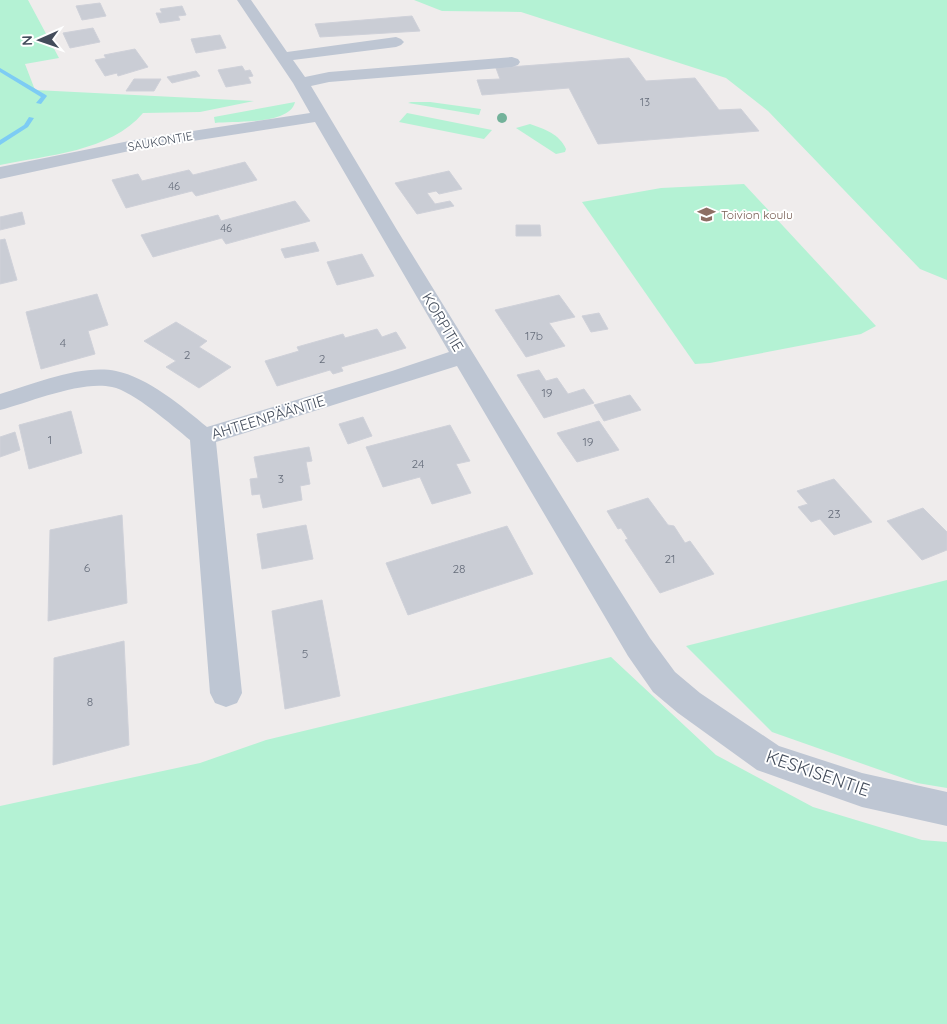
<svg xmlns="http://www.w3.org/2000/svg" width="947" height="1024" font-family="Quicksand,sans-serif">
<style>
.green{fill:#b4f2d4}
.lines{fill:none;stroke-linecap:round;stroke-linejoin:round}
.stream{fill:#7dccf4;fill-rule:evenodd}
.building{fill:#cacdd5;stroke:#cfd1d9}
.minor{fill:#bec6d3;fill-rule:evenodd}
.tree{fill:#73b29a}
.labels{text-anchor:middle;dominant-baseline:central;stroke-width:4;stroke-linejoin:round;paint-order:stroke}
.far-number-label{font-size:11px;fill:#656c7a}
.far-street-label{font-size:12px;fill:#434c5b;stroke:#fff}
.far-education-label{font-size:12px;fill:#785e54;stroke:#fff;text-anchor:start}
.number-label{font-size:12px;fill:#656c7a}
.street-label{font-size:15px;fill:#434c5b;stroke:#fff}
.near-street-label{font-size:18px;fill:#434c5b;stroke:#fff}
</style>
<rect width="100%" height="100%" fill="#efecec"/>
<!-- green -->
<g class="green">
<path d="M0,0H28L59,58L25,64L35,90L254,101L200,112L143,113C110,152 47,155 0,165Z"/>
<polygon points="414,0 947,0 947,280 920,269 768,111 726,78 521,12 442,11"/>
<path d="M295,102C290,125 234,121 215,123L214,117Z"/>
<polygon points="411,102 430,102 481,109 479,115 408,103"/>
<polygon points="407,113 492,130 484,139 399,122"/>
<path d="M530,124C545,129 559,134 566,149L565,152L556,154L516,128Z"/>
<polygon points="744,184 876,326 861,334 710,363 695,364 582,202 661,188"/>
<polygon points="947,580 947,788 917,783 772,732 686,646"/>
<polygon points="611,657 716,755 813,807 922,840 947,842 947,1024 0,1024 0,806 200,763 266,740"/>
</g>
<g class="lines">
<!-- stream -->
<g class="stream">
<polygon points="0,68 46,95 47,96 41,104 36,103 41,97 0,72"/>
<polygon points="29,117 34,118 28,127 0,145 0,140 24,125"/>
</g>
</g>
<!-- building -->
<g class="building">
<polygon points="100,3 106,16 82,20 76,6"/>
<polygon points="182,6 186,15 178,16 180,20 160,23 156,13 162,13 160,9"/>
<polygon points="412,16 420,31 320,37 315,24"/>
<polygon points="93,28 100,42 70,48 63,33"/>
<polygon points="220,35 226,48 196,53 191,39"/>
<polygon points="135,49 148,67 118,76 117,73 105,76 95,60 106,58 104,55"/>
<polygon points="629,58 646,81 695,78 719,110 741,109 759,131 598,144 569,88 482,95 477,80 500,79 496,68"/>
<polygon points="242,66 245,71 250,70 253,76 248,77 251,83 226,87 218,70"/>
<polygon points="196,71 200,76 172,83 167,77"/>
<polygon points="134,79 161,79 154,91 126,91"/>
<polygon points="245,162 257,180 196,196 192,191 126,208 112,180 138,174 142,181 189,170 193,175"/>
<polygon points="449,171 462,189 439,194 436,191 427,193 435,204 450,201 454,206 417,214 395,183"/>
<polygon points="295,201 310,221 226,244 222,238 153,257 141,235 218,215 221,221"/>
<polygon points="22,212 25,224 0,230 0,217"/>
<polygon points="516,225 540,225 541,236 516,236"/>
<polygon points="5,239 17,280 0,284 0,240"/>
<polygon points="315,242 319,251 285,258 281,249"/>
<polygon points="362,254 374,276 337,285 327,262"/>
<polygon points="97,294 108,325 88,331 95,354 41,369 26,312"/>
<polygon points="559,295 575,317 549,323 565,346 526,357 495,310"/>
<polygon points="599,313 608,329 591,332 582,316"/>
<polygon points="176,322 207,341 199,347 231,367 199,388 166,367 176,361 144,341"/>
<polygon points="377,329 382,337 396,332 406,348 341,367 343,371 333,374 330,370 277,386 265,361 299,351 297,347 343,334 345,338"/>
<polygon points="539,370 546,381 557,378 568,394 584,389 594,403 544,418 517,375"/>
<polygon points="630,395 641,410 604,421 594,405"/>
<polygon points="71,411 82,453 29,469 19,425"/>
<polygon points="363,417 372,436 348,444 339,424"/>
<polygon points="599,421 619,450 577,462 557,433"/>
<polygon points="450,425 470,461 456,464 471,493 432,504 420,477 383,487 366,447"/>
<polygon points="15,432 20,450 0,457 0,437"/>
<polygon points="309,447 312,461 306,462 310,484 300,486 302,500 263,508 260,494 252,495 250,479 258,478 254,457"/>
<polygon points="834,479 872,522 834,535 820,519 811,522 798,507 808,504 797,491"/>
<polygon points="648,498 668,525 674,526 685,543 690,541 714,574 660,593 625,540 628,539 621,528 618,529 607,511"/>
<polygon points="923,508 947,532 947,550 922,560 887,521"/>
<polygon points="122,515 127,603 48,621 50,530"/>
<polygon points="306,525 313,559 262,569 257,534"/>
<polygon points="507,526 533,574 408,615 386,563"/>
<polygon points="322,600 340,696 285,709 272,611"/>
<polygon points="124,641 129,745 53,765 54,658"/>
</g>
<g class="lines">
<!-- minor -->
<path class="minor" d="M237,0H251L287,52L396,37L401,39L404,42L401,45L396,47L293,60L305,77L329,72L512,57L518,59L520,62L518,65L512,67L329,82L311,86L397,230L612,578L650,638L675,672L700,693L779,746L862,773L947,792V826L862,807L757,770L678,713L653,692L628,656L457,366L216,442L242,693L237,703L226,707L215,703L210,693L190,440C173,426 133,391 112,387C82,380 30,402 0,410V394C34,384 81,364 116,371C147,377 183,407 207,427L392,371L449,352L315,122L134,150L0,179V167L134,140L310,113L293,83Z"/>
</g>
<!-- trees -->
<circle class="tree" cx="502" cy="118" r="5"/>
<!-- icons -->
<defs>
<symbol id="school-bare" viewBox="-9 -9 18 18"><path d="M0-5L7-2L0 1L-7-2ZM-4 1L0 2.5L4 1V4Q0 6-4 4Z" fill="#8d6e63" stroke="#fff" stroke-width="2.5" paint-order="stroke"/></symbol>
</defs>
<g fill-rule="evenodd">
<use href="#school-bare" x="694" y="202" width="25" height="25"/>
</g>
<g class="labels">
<!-- far-number labels -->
<g class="far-number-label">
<text x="645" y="102">13</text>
<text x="174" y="186">46</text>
<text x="226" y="228">46</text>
</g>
<!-- far-street labels -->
<g class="far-street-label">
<text transform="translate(160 141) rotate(-10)">SAUKONTIE</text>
</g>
<!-- far-education labels -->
<g class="far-education-label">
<text x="721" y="214">Toivion koulu</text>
</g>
<!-- number labels -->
<g class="number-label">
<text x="534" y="335">17b</text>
<text x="63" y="342">4</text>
<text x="187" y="354">2</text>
<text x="322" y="358">2</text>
<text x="547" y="392">19</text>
<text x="50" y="439">1</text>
<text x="588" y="441">19</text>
<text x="418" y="463">24</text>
<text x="281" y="478">3</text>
<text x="834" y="513">23</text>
<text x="670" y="558">21</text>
<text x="87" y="567">6</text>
<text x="459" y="568">28</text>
<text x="305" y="653">5</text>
<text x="90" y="701">8</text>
</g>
<!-- street labels -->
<g class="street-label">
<text transform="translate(443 322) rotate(59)">KORPITIE</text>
<text transform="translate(268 417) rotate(-17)">AHTEENPÄÄNTIE</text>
</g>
<!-- near-street labels -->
<g class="near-street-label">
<text transform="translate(818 773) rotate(19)">KESKISENTIE</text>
</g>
</g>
<!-- north arrow -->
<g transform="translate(40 40) rotate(268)" stroke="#ffffff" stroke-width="4" paint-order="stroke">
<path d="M0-4L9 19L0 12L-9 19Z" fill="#434c5b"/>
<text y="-8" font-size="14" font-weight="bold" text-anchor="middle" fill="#434c5b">N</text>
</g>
</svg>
